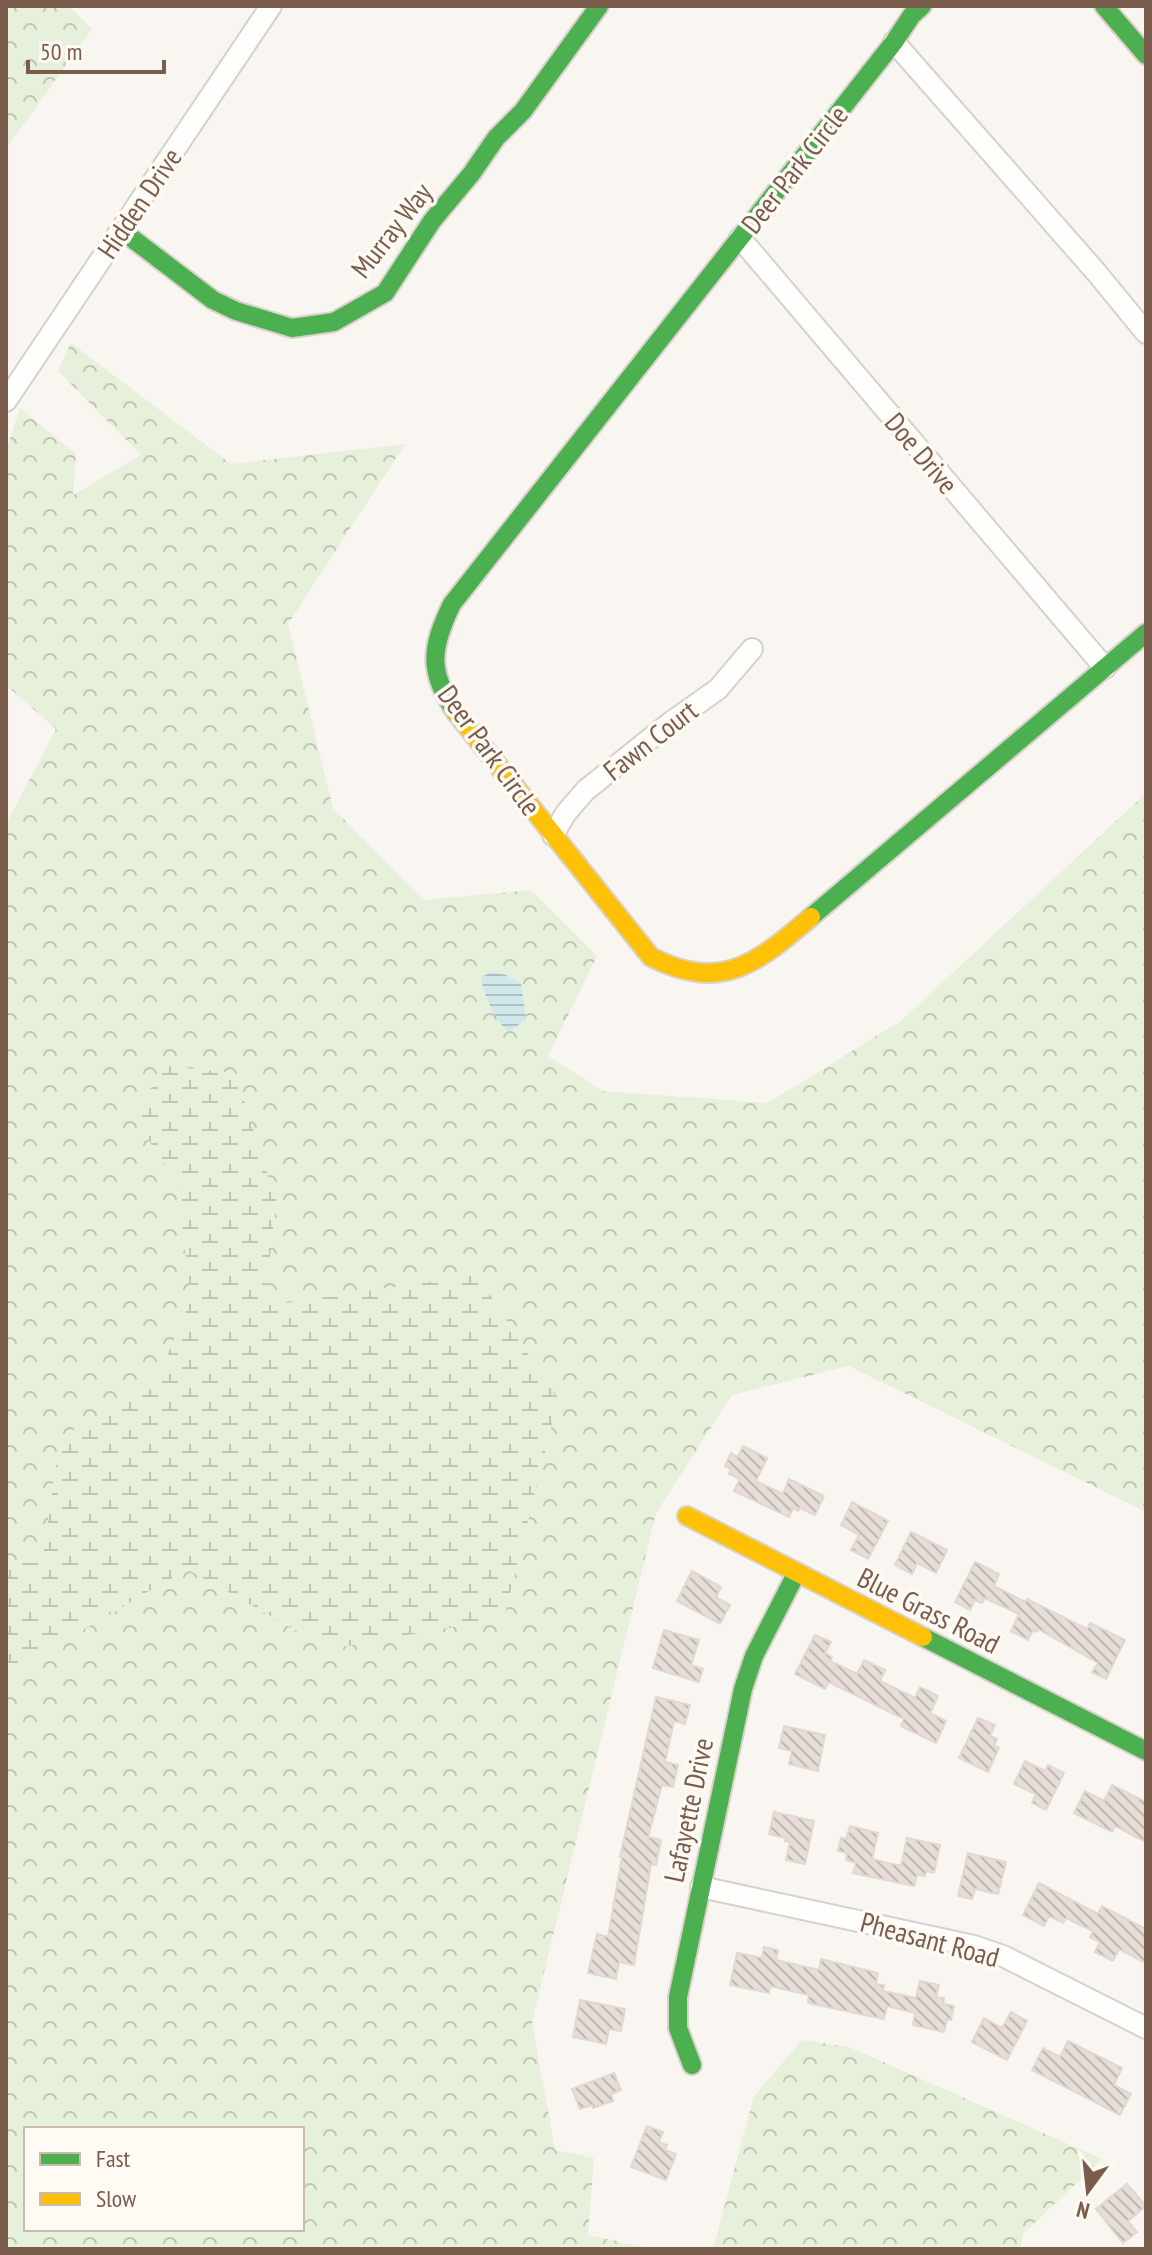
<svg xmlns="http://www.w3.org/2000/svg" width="1152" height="2255" font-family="'PT Sans Narrow',sans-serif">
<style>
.forest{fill:url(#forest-crowns);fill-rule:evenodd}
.wetland{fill:url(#wetland-marsh)}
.water{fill:url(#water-rules)}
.building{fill:url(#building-back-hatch);stroke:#e2d8d2;stroke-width:2}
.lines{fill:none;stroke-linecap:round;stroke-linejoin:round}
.street-casing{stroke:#d7d1cb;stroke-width:24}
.fast-casing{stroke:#d9d2cb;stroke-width:22}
.slow-casing{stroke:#d9d2cb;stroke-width:22}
.street{stroke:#fefefd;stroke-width:20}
.fast{stroke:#4caf50;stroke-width:18}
.slow{stroke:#ffc107;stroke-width:18}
.labels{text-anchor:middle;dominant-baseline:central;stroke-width:7;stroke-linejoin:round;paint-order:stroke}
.street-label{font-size:28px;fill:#7a5c4d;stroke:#fffaf3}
</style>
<defs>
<pattern id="forest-crowns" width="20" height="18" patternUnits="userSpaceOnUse" patternTransform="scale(2)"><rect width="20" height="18" fill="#e7f0db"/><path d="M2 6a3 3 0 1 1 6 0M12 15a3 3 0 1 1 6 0" fill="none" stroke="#c0c6b4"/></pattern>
<pattern id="wetland-marsh" width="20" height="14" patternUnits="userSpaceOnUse" patternTransform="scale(2)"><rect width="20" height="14" fill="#e7f0db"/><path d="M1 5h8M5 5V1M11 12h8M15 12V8" fill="none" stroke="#c0c6b4"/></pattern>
<pattern id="water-rules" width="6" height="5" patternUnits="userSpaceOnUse" patternTransform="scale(2)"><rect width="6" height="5" fill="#d0e8ea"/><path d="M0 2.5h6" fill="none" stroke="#aebfc0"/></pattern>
<pattern id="building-back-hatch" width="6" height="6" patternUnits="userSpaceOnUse" patternTransform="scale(2)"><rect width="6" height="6" fill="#e6ded7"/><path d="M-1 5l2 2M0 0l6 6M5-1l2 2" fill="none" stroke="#bfb7b1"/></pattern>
</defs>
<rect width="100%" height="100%" fill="#f9f5f0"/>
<!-- forest -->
<g class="forest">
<polygon points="6,6 69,6 92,29 6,149"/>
<path d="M71,343L231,464L405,444L288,624L333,808L423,900L531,890L597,956L548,1056L603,1091L768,1103L901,1021L1146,793V1512L849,1366L732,1395L656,1513L532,2022L555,2150L594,2158L588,2235L654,2249H6V1668L11,1672L187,1569L329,1649L477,1275L265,1307L276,1200L132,1116L177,1182L191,1300L154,1387L60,1437L42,1562L6,1564V824L56,729L6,685V451L20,408L76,454L73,495L141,455L58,371ZM26,2129H302V2229H26Z"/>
<polygon points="802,2040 849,2047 1102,2159 1023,2234 1020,2249 713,2249 754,2096"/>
</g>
<!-- wetland -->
<polygon class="wetland" points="166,1066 235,1073 276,1200 265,1306 477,1275 558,1400 504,1618 329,1649 187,1569 11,1672 6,1668 6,1564 42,1562 60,1437 154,1387 191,1300 177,1182 132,1116"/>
<!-- water -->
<path class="water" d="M492,972L506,975L521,984L526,1020L509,1031C496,1024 482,991 481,977Z"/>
<!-- building -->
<g class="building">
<polygon points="743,1446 767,1458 756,1481 783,1494 789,1479 824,1496 815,1515 800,1508 798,1511 793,1508 789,1517 734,1491 740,1479 729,1474 731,1469 725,1466 731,1453 738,1457"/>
<polygon points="852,1502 888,1521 868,1559 851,1550 859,1535 841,1525"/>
<polygon points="911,1532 947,1550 936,1573 917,1563 912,1574 895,1565"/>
<polygon points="975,1562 999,1574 994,1586 1025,1602 1027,1599 1087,1629 1090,1623 1125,1640 1106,1679 1092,1672 1098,1663 1038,1629 1036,1632 1033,1630 1028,1640 1011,1631 1019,1614 985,1598 982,1603 975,1600 970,1610 955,1602"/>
<polygon points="692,1571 721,1587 716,1597 730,1605 720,1624 677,1601"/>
<polygon points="664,1630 699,1640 691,1665 703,1669 699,1682 653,1668"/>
<polygon points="815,1635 831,1642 825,1653 832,1657 830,1661 857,1674 864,1660 885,1670 880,1681 915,1698 920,1687 938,1696 930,1713 946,1721 936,1743 901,1726 904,1719 829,1682 825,1689 795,1674"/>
<polygon points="656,1697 690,1705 685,1724 674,1721 665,1762 678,1765 673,1787 662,1785 648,1837 661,1840 656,1865 651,1864 634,1965 619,1962 616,1979 588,1973 597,1934 608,1937 622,1857 620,1857"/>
<polygon points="978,1718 995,1725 990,1736 997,1739 994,1745 999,1748 988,1772 959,1758"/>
<polygon points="784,1726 825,1735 818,1771 789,1764 792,1751 779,1748"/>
<polygon points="1025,1761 1045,1771 1048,1765 1064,1773 1046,1810 1032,1803 1036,1794 1014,1784"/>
<polygon points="1112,1785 1146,1802 1146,1842 1115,1826 1112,1832 1074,1813 1085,1791 1104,1801"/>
<polygon points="774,1812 814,1821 805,1864 786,1860 790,1842 785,1841 786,1838 769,1834"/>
<polygon points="850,1826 878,1833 872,1859 901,1866 907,1838 940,1845 934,1873 926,1871 925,1876 917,1875 914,1886 853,1873 856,1863 846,1860 847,1853 838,1851 841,1838 846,1839"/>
<polygon points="968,1853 1006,1862 998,1894 975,1889 972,1899 958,1896"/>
<polygon points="1039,1883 1098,1914 1102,1906 1146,1929 1146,1963 1119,1949 1113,1961 1095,1952 1100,1942 1090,1937 1093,1931 1066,1918 1063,1923 1049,1916 1044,1926 1023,1915"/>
<polygon points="764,1947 778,1950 776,1960 819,1970 821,1959 878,1973 876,1984 884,1985 883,1991 916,1998 920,1981 939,1985 936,1997 944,1998 943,2004 954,2006 951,2020 947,2019 944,2032 913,2025 915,2013 887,2006 884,2019 808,2003 809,1995 770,1986 769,1993 730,1985 737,1953 762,1958"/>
<polygon points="580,2000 625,2009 621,2031 609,2029 606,2044 573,2037"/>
<polygon points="1011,2012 1027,2021 1007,2060 972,2042 984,2018 1002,2028"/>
<polygon points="1068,2041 1122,2068 1114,2085 1131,2094 1120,2115 1032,2070 1043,2048 1060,2057"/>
<polygon points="614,2073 621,2090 611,2094 613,2101 593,2108 592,2105 580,2109 572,2089"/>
<polygon points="647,2126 663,2132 659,2142 667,2145 665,2150 676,2154 666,2180 631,2167"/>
<polygon points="1127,2184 1146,2206 1128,2221 1137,2232 1123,2243 1096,2209"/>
</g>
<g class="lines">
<defs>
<g id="street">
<polyline points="894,42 1096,272 1146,333"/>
<polyline points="740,238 1105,668"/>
<polyline points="6,401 271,6"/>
<polyline points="553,835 566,813 586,790 670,723 718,689 752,649"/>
<polyline points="701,1887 974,1946 1003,1956 1146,2028"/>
</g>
<g id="fast">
<polyline points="1104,6 1146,55"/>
<polyline points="121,230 213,300 236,311 292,328 334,322 385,293 432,221 472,173 496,138 523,111 599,6"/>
<path d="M457,714C428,673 430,649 452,604L894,42L912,15L922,6"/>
<polyline points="811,917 1146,633"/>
<polyline points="923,1637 1146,1751"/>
<polyline points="692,2065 678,2028 678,1997 743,1689 754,1656 796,1574"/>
</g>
<g id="slow">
<path d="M457,714L651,957C722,993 757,963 811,917"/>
<polyline points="687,1516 923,1637"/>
</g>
</defs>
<!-- street casing -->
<use href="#street" class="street-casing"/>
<!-- fast casing -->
<use href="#fast" class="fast-casing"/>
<!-- slow casing -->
<use href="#slow" class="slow-casing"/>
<!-- street -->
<use href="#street" class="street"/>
<!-- fast -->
<use href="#fast" class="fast"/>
<!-- slow -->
<use href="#slow" class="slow"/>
</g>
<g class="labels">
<!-- street labels -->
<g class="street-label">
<text transform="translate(794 169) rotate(-52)">Deer Park Circle</text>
<text transform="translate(139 203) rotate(-56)">Hidden Drive</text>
<text transform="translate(391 230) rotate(-52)">Murray Way</text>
<text transform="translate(922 453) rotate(50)">Doe Drive</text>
<text transform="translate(650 740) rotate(-38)">Fawn Court</text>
<text transform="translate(490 750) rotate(54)">Deer Park Circle</text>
<text transform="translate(929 1610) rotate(27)">Blue Grass Road</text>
<text transform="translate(688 1810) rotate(-78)">Lafayette Drive</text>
<text transform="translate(930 1939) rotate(15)">Pheasant Road</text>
</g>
</g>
<!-- border -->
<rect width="1152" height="2255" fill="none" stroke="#7a5c4d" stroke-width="16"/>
<!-- legend -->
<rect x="24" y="2127" width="280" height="104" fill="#fffaf3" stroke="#cabbb1" stroke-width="2"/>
<rect x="40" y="2153" width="40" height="12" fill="#4caf50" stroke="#cabbb1" stroke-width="2"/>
<text x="96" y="2167" font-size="24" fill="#7a5c4d">Fast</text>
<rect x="40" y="2193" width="40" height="12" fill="#ffc107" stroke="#cabbb1" stroke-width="2"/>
<text x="96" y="2207" font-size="24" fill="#7a5c4d">Slow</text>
<!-- north arrow -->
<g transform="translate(1088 2191) rotate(195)" stroke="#fffaf3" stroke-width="6" paint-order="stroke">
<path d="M0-6L14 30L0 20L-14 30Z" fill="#7a5c4d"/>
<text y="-12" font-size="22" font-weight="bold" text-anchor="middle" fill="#7a5c4d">N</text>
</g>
<!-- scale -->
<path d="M28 60v12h136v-12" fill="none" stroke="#7a5c4d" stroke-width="4"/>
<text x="40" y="60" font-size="24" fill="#7a5c4d" stroke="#fffaf3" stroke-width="6" paint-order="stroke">50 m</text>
</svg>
